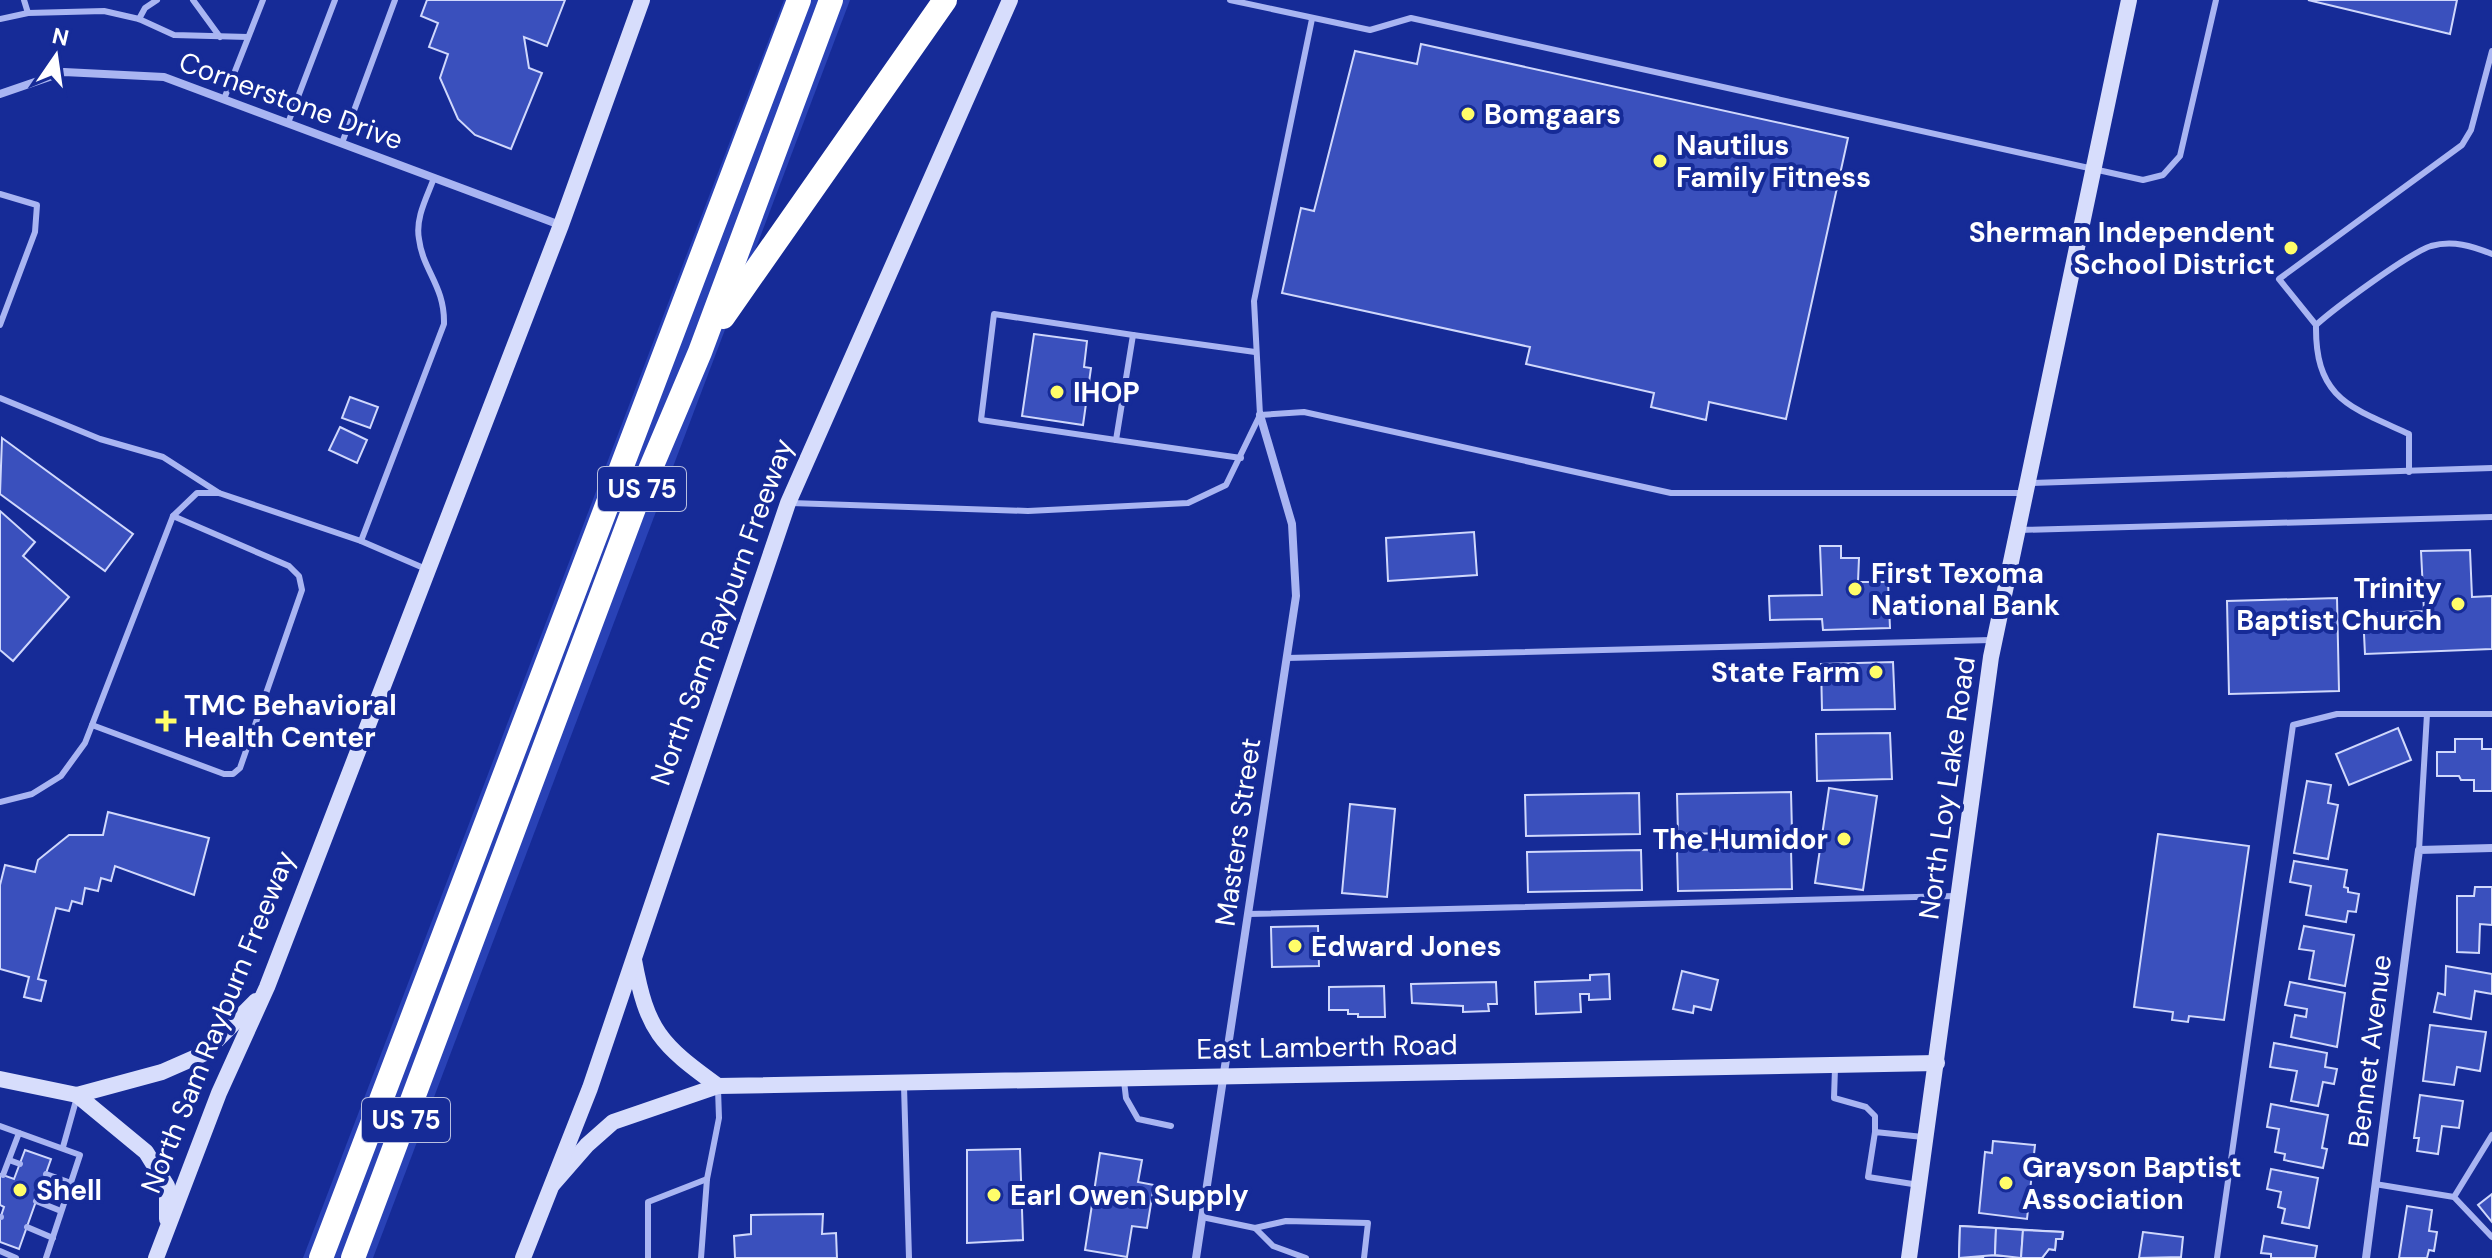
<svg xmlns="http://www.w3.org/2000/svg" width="2492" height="1258" font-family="'DM Sans',sans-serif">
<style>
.green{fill:#2942b6}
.building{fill:#3a50bd;stroke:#d0d8fc;stroke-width:2}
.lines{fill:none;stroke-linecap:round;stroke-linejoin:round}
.lane{stroke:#a9b5f2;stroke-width:6}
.street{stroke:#a9b5f2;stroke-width:8}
.secondary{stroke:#d7ddfc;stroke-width:16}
.highway{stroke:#fff;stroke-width:24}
.poi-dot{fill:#fffd69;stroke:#162b97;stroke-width:3}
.labels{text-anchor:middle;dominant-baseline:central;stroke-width:8;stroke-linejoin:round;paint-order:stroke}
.shield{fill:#162b97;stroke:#b9bfe0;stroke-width:2}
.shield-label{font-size:26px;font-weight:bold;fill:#fff}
.street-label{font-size:28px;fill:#fff;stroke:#162b97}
.poi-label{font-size:28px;font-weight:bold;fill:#fff;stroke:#162b97;text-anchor:start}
</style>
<rect width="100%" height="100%" fill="#162b97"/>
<!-- green -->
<polygon class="green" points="784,0 850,0 373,1258 303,1258"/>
<!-- building -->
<g class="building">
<polygon points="427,0 565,0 547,46 524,37 529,68 542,73 511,149 475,135 458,119 440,78 448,54 429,47 438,23 421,16"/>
<polygon points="2308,0 2457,0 2450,34"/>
<polygon points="1421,44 1848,138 1786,419 1709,402 1706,420 1651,407 1654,393 1526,364 1530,347 1282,293 1301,208 1314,211 1355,51 1417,64"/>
<polygon points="1034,334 1087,341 1084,367 1091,368 1083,425 1022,416"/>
<polygon points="350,397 378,407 370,428 342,418"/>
<polygon points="340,427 367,440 357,463 329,450"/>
<polygon points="2,438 133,534 105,571 0,494"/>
<polygon points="0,511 35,542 23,556 69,597 13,661 0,650"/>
<polygon points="1474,532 1477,575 1388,581 1386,538"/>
<polygon points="1820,546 1841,546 1841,558 1859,558 1858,582 1888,582 1890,628 1823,630 1822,619 1770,620 1769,596 1822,595"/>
<polygon points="2470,550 2472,597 2492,596 2492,649 2365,654 2363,614 2424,611 2421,551"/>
<polygon points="2337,598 2339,691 2229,694 2227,601"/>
<polygon points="1893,662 1895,709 1822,710 1821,664"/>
<polygon points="2398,728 2411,760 2349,785 2336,754"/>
<polygon points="1890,733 1892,779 1817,781 1816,734"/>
<polygon points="2455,739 2482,739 2482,749 2492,749 2492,791 2474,791 2474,780 2461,780 2459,776 2437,776 2437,752 2455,752"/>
<polygon points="2307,781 2331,785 2328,803 2338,805 2328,859 2294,853"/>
<polygon points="1829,788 1877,796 1863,890 1815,883"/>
<polygon points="1791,792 1792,832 1678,834 1677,794"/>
<polygon points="1639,793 1640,834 1526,836 1525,795"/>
<polygon points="1350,804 1395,809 1387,897 1342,893"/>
<polygon points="108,812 209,838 194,895 115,866 111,881 101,878 98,891 85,888 82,904 72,901 69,911 56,908 38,979 46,981 41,1001 24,997 29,977 0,969 0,885 5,865 35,872 38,860 69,835 103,835"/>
<polygon points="2158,834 2249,846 2224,1020 2189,1016 2188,1022 2172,1020 2173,1012 2134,1007"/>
<polygon points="1791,849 1792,889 1678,891 1677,850"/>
<polygon points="1641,850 1642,890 1528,892 1527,852"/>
<polygon points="2294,861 2347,870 2344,887 2348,888 2348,892 2359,894 2356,912 2348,911 2346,922 2306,915 2311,886 2290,882"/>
<polygon points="2475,887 2492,887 2492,925 2480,924 2479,953 2457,952 2457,896 2474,896"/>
<polygon points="1318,926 1319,966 1272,967 1271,927"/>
<polygon points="2304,926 2354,935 2345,986 2309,979 2314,951 2299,949"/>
<polygon points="2446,966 2492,974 2492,994 2475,991 2471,1019 2434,1012 2438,993 2445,995"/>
<polygon points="1682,971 1718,980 1711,1010 1694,1006 1693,1013 1673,1009"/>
<polygon points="1609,974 1610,999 1589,1000 1589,994 1580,994 1581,1012 1536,1014 1535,982 1590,980 1590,975"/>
<polygon points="1496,982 1497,1004 1488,1004 1489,1011 1463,1012 1463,1006 1412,1003 1411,984"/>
<polygon points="2290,982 2345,993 2337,1047 2291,1037 2295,1015 2306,1017 2307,1009 2285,1005"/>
<polygon points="1384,986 1385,1017 1358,1017 1358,1014 1348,1014 1348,1010 1329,1010 1329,987"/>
<polygon points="2430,1025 2486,1032 2480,1071 2457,1067 2454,1085 2423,1081"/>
<polygon points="2274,1043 2327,1053 2325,1067 2337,1069 2334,1084 2323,1082 2318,1106 2291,1101 2297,1071 2270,1067"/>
<polygon points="2420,1095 2463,1101 2459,1128 2442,1126 2438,1154 2417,1151 2419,1138 2414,1138"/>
<polygon points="2271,1104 2328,1115 2322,1148 2327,1149 2323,1168 2284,1160 2285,1154 2275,1152 2279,1129 2267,1127"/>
<polygon points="1993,1141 2035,1145 2027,1219 1979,1213 1985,1152 1992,1153"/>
<polygon points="1020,1149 1023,1240 967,1243 967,1150"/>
<polygon points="25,1150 51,1159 19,1249 0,1242 0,1219 4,1207 0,1205 0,1174 14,1179"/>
<polygon points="1100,1153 1142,1160 1138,1182 1154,1185 1147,1228 1132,1226 1127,1257 1085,1250"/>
<polygon points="2271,1169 2318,1178 2309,1228 2282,1223 2285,1209 2278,1207 2281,1192 2267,1189"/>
<polygon points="2492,1194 2492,1222 2478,1205"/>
<polygon points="2407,1206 2432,1210 2429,1231 2437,1232 2434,1251 2429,1250 2427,1258 2399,1258"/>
<polygon points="823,1214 822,1234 836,1233 837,1258 735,1258 734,1236 751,1234 751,1215"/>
<polygon points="1960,1226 2063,1232 2062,1239 2056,1239 2055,1250 2049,1249 2042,1258 1984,1255 1983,1258 1959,1258"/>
<polygon points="1960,1226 1996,1228 1995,1255 1959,1258"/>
<polygon points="1996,1228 2023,1230 2021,1258 1995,1255"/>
<polygon points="2023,1230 2063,1232 2062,1239 2056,1239 2055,1250 2049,1249 2042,1258 2021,1258"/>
<polygon points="2143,1232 2183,1237 2181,1257 2139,1258"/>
<polygon points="2264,1236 2317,1246 2315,1258 2271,1258 2271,1254 2261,1253"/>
</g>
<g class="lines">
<!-- lane -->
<g class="lane">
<polyline points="24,0 28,13 104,11 139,19 174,35 248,37"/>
<polyline points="193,0 220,37"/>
<polyline points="1230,0 1370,30 1411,18 2143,180 2163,175 2180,156 2216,0"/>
<polyline points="0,19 28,13"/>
<polyline points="139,19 145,8 157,0"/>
<polyline points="1312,19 1254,301 1260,415 1304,412 1671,493 2023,493"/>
<polyline points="224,99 263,0"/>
<polyline points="288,123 335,0"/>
<polyline points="342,143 395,0"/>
<polyline points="0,194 37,205 35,232 0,325"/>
<polyline points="2316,325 2279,279 2462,145 2471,130 2492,51"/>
<polyline points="0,398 100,439 163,457 219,493"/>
<polyline points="1116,440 981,420 994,314 1133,335"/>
<polyline points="1241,458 1116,440 1133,335 1255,352"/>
<path d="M2409,472V434C2350,407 2315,399 2316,325C2335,308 2409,253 2431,246C2453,240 2472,246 2492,254"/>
<polyline points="2029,483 2492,468"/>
<polyline points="791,503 1028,511 1188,503 1226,485 1260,415"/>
<polyline points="2019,530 2492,517"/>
<path d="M361,541L444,324C445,286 423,271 419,239C415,218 427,197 434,178"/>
<polyline points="1287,658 1991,640"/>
<polyline points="92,725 224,774 233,774 240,768 302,590 299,576 289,566 173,516"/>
<polyline points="0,802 32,794 61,776 85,743 173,516 197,493 219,493 361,541 426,569"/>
<polyline points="2419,850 2427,714"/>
<polyline points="1248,914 1955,896"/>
<polyline points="1835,1068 1834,1098 1866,1107 1875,1116 1875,1132"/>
<polyline points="1124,1081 1126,1098 1138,1119 1171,1126"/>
<polyline points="904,1086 909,1258"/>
<polyline points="0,1126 80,1155 46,1258"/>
<polyline points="63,1147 77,1097"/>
<polyline points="9,1160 20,1164"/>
<polyline points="46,1174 71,1183"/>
<polyline points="3,1175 19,1133"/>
<polyline points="2375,1184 2454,1197 2492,1237"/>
<polyline points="1919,1185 1868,1177 1875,1132 1923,1137"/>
<polyline points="2454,1197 2492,1135"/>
<polyline points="36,1201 61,1211"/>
<polyline points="0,1217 1,1217"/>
<polyline points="1202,1217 1255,1228 1273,1246 1306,1258"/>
<polyline points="27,1227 53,1238"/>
<polyline points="1255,1228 1286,1221 1368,1223 1364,1258"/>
<polyline points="0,1251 16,1258"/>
<polyline points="648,1258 648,1202 707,1179"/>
<polyline points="701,1258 707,1179 719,1118 718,1089"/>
<polyline points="2217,1258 2293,725 2337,714 2492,714"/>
</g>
<!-- street -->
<g class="street">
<polyline points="0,94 64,72 164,77 560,225"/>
<polyline points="1196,1258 1296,596 1292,524 1260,415"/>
<polyline points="2366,1258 2419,850 2492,848"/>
</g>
<!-- secondary -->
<g class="secondary">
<path d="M634,960C647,1031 660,1044 718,1086"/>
<polyline points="0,1079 77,1095 162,1072 203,1054 256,1001"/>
<polyline points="77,1095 146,1152 167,1186 167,1219"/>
<polyline points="553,1184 587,1145 613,1122 718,1086 1937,1063"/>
<polyline points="156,1258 219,1093 267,987 561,225 642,0"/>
<polyline points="523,1258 590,1088 788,503 1010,0"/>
<polyline points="1909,1258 1991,657 2129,0"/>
</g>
<!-- highway -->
<g class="highway">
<polyline points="723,317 945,0"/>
<polyline points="321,1258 799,0"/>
<polyline points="353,1258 636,503 700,352 831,0"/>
</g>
</g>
<!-- markers -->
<g class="poi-dot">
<circle cx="1468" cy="114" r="8"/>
<circle cx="1660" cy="161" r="8"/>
<circle cx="2291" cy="248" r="8"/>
<circle cx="1057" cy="392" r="8"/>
<circle cx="1855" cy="589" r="8"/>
<circle cx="2458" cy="604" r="8"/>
<circle cx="1876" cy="672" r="8"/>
<path d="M162 709h8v8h8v8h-8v8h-8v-8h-8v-8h8z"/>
<circle cx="1844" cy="839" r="8"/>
<circle cx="1295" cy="946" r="8"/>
<circle cx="2006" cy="1183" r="8"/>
<circle cx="20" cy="1190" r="8"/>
<circle cx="994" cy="1195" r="8"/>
</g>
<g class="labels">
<!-- shield labels -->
<g class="shield">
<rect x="598" y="467" width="88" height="44" rx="6"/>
<rect x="362" y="1098" width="88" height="44" rx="6"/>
</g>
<g class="shield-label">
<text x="642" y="489">US 75</text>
<text x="406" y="1120">US 75</text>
</g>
<!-- street labels -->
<g class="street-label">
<text transform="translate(291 101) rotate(20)">Cornerstone Drive</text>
<text transform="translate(722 612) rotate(-70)">North Sam Rayburn Freeway</text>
<text transform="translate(1947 788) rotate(-82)">North Loy Lake Road</text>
<text transform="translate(1238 832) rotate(-82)">Masters Street</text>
<text transform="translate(218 1022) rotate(-68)">North Sam Rayburn Freeway</text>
<text transform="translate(1327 1047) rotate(-1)">East Lamberth Road</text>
<text transform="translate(2370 1051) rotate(-83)">Bennet Avenue</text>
</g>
<!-- poi labels -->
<g class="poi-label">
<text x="1484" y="114">Bomgaars</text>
<text x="1676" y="145">Nautilus<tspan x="1676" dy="32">Family Fitness</tspan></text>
<text x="2275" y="232" text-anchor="end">Sherman Independent<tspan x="2275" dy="32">School District</tspan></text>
<text x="1073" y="392">IHOP</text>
<text x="1871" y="573">First Texoma<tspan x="1871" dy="32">National Bank</tspan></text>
<text x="2442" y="588" text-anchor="end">Trinity<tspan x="2442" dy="32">Baptist Church</tspan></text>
<text x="1860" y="672" text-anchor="end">State Farm</text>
<text x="184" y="705">TMC Behavioral<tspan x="184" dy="32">Health Center</tspan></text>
<text x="1828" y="839" text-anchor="end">The Humidor</text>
<text x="1311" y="946">Edward Jones</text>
<text x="2022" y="1167">Grayson Baptist<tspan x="2022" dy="32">Association</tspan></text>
<text x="36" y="1190">Shell</text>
<text x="1010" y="1195">Earl Owen Supply</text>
</g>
</g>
<!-- north arrow -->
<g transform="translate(56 56) rotate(13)" stroke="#162b97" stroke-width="6" paint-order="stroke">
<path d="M0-6L14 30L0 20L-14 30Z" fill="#ffffff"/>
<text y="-12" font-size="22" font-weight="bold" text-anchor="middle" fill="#ffffff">N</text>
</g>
</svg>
